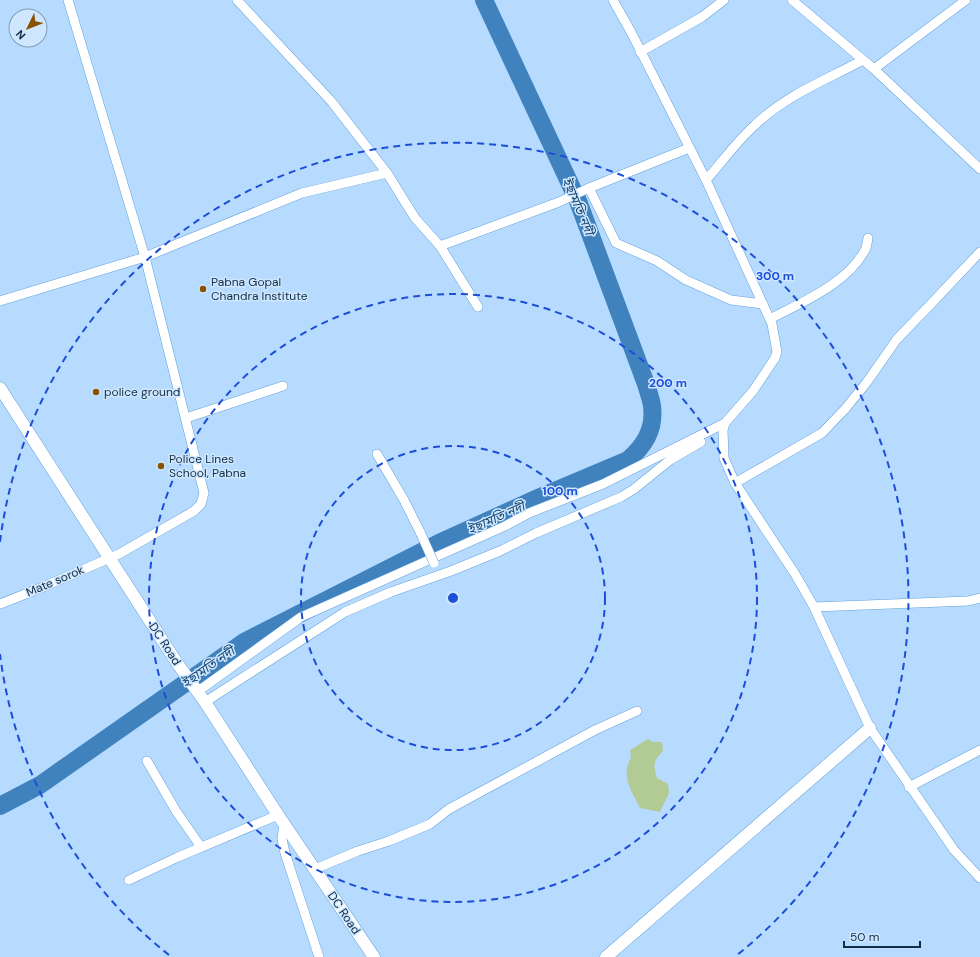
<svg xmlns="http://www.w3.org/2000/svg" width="980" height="957" font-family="'DM Sans','Noto Sans Bengali',sans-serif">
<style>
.green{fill:#b2cb94}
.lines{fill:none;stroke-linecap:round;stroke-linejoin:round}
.river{stroke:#4082be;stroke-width:18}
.street-casing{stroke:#66a2db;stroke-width:10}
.secondary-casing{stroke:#66a2db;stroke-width:13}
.street{stroke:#fff;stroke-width:9}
.secondary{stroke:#fff;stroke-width:12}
.street-bridge-casing{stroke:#66a2db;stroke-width:10;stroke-linecap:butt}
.street-bridge{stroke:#fff;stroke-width:9}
.ring{fill:none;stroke:#1d4ed8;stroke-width:2;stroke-dasharray:7 5}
.poi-dot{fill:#885300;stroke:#cee7ff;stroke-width:1.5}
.labels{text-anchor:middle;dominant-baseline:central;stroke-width:3;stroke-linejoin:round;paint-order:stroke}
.poi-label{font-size:12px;fill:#142d44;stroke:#cee7ff;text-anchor:start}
.street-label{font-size:12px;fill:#142d44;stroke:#cee7ff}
.water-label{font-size:13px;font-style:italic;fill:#184871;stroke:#cee7ff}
.centre{fill:#1d4ed8;stroke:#cee7ff;stroke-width:2}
.ring-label{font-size:12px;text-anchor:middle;font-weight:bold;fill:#1d4ed8;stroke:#cee7ff;stroke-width:3;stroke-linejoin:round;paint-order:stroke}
</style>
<rect width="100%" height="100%" fill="#b6dbff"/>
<!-- green -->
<path class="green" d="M648,739L653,742H662L663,751C653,761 653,765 657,778L668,784L669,793L660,812L640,808C632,791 620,776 631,758L630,750Z"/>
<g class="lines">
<!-- river -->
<path class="river" d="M0,806L40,785L244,642L439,543L538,498L628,460C644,446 655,430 652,406C651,399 648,391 646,384L578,201L484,0"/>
<defs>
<g id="street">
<polyline points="237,0 331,101 387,173 415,218 440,246 478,307"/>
<polyline points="613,0 631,32 706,180 772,324 777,352 775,358 753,391 725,423 723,430 724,458 735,483 795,574 814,607 870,728 954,850 980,878"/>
<polyline points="792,0 874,69 980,169"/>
<polyline points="640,52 702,17 724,0"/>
<polyline points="874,69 966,0"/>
<path d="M706,180C722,162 737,141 755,125C786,95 826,80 863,60"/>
<polyline points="589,188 616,243 657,261 686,280 731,300 763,304"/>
<polyline points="440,246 559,202 589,188 689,148"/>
<polyline points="0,301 145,257 302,193 387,173"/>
<path d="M770,319C802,302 847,284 865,250C867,247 867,242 868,238"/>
<polyline points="186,418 283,386"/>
<polyline points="377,454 404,500 421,534"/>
<polyline points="735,483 822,433 845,409 867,382 897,339 928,307 980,252"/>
<polyline points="0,604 43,587 119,554 194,511 201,504 204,493 145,257 68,0"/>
<polyline points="814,607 968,601 980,598"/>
<polyline points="197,692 301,617 505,526 529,513 603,484 725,423"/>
<polyline points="205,702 345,612 391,592 451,571 500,551 536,533 621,497 634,489 670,460 701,442"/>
<polyline points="147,761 176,811 201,847"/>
<polyline points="909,787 980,750"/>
<polyline points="284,824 282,839 285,853 319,957"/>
<polyline points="315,869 358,851 389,841 430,824 449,809 595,730 637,711"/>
<polyline points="129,880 178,857 278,815"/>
</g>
<g id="secondary">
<polyline points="0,388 177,663 205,702 278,815 374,957"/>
<polyline points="606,957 870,728"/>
</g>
</defs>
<!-- street casing -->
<use href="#street" class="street-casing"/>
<!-- secondary casing -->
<use href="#secondary" class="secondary-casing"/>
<!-- street -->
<use href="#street" class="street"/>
<!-- secondary -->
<use href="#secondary" class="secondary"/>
<defs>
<polyline id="street-bridge" points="421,534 434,563"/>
</defs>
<!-- street-bridge casing -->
<use href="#street-bridge" class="street-bridge-casing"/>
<!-- street-bridge -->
<use href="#street-bridge" class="street-bridge"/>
</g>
<!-- distance rings -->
<g class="ring">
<circle cx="453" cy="598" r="152"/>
<circle cx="453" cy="598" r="304"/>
<path d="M169 955A456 456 0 0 1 0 654M0 542A456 456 0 1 1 737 955"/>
</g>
<!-- markers -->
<g class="poi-dot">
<circle cx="203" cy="289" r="4"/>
<circle cx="96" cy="392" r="4"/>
<circle cx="161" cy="466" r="4"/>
</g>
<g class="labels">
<!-- poi labels -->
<g class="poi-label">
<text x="211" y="282">Pabna Gopal<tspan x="211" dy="14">Chandra Institute</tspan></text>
<text x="104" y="392">police ground</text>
<text x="169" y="459">Police Lines<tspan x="169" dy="14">School, Pabna</tspan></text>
</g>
<!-- street labels -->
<g class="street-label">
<text transform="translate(55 581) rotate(-23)">Mate sorok</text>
<text transform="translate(165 644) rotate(57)">DC Road</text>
<text transform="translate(344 913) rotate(56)">DC Road</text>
</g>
<!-- water labels -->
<g class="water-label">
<text transform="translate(578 206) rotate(67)">ইছামতি নদী</text>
<text transform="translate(496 518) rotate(-24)">ইছামতি নদী</text>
<text transform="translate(208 667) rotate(-35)">ইছামতি নদী</text>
</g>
</g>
<circle cx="453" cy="598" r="6" class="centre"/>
<g class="ring-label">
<text x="775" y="280">300 m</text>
<text x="668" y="387">200 m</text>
<text x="560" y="495">100 m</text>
</g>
<!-- north arrow -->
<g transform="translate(28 28) rotate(227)"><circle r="19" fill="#cee7ff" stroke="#849db4"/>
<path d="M0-3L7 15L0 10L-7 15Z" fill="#885300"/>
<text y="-6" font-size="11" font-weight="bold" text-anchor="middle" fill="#142d44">N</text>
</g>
<!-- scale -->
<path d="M844 941v6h76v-6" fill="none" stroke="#142d44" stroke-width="2"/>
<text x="850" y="941" font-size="12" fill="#142d44" stroke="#cee7ff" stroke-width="3" paint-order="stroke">50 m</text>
</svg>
